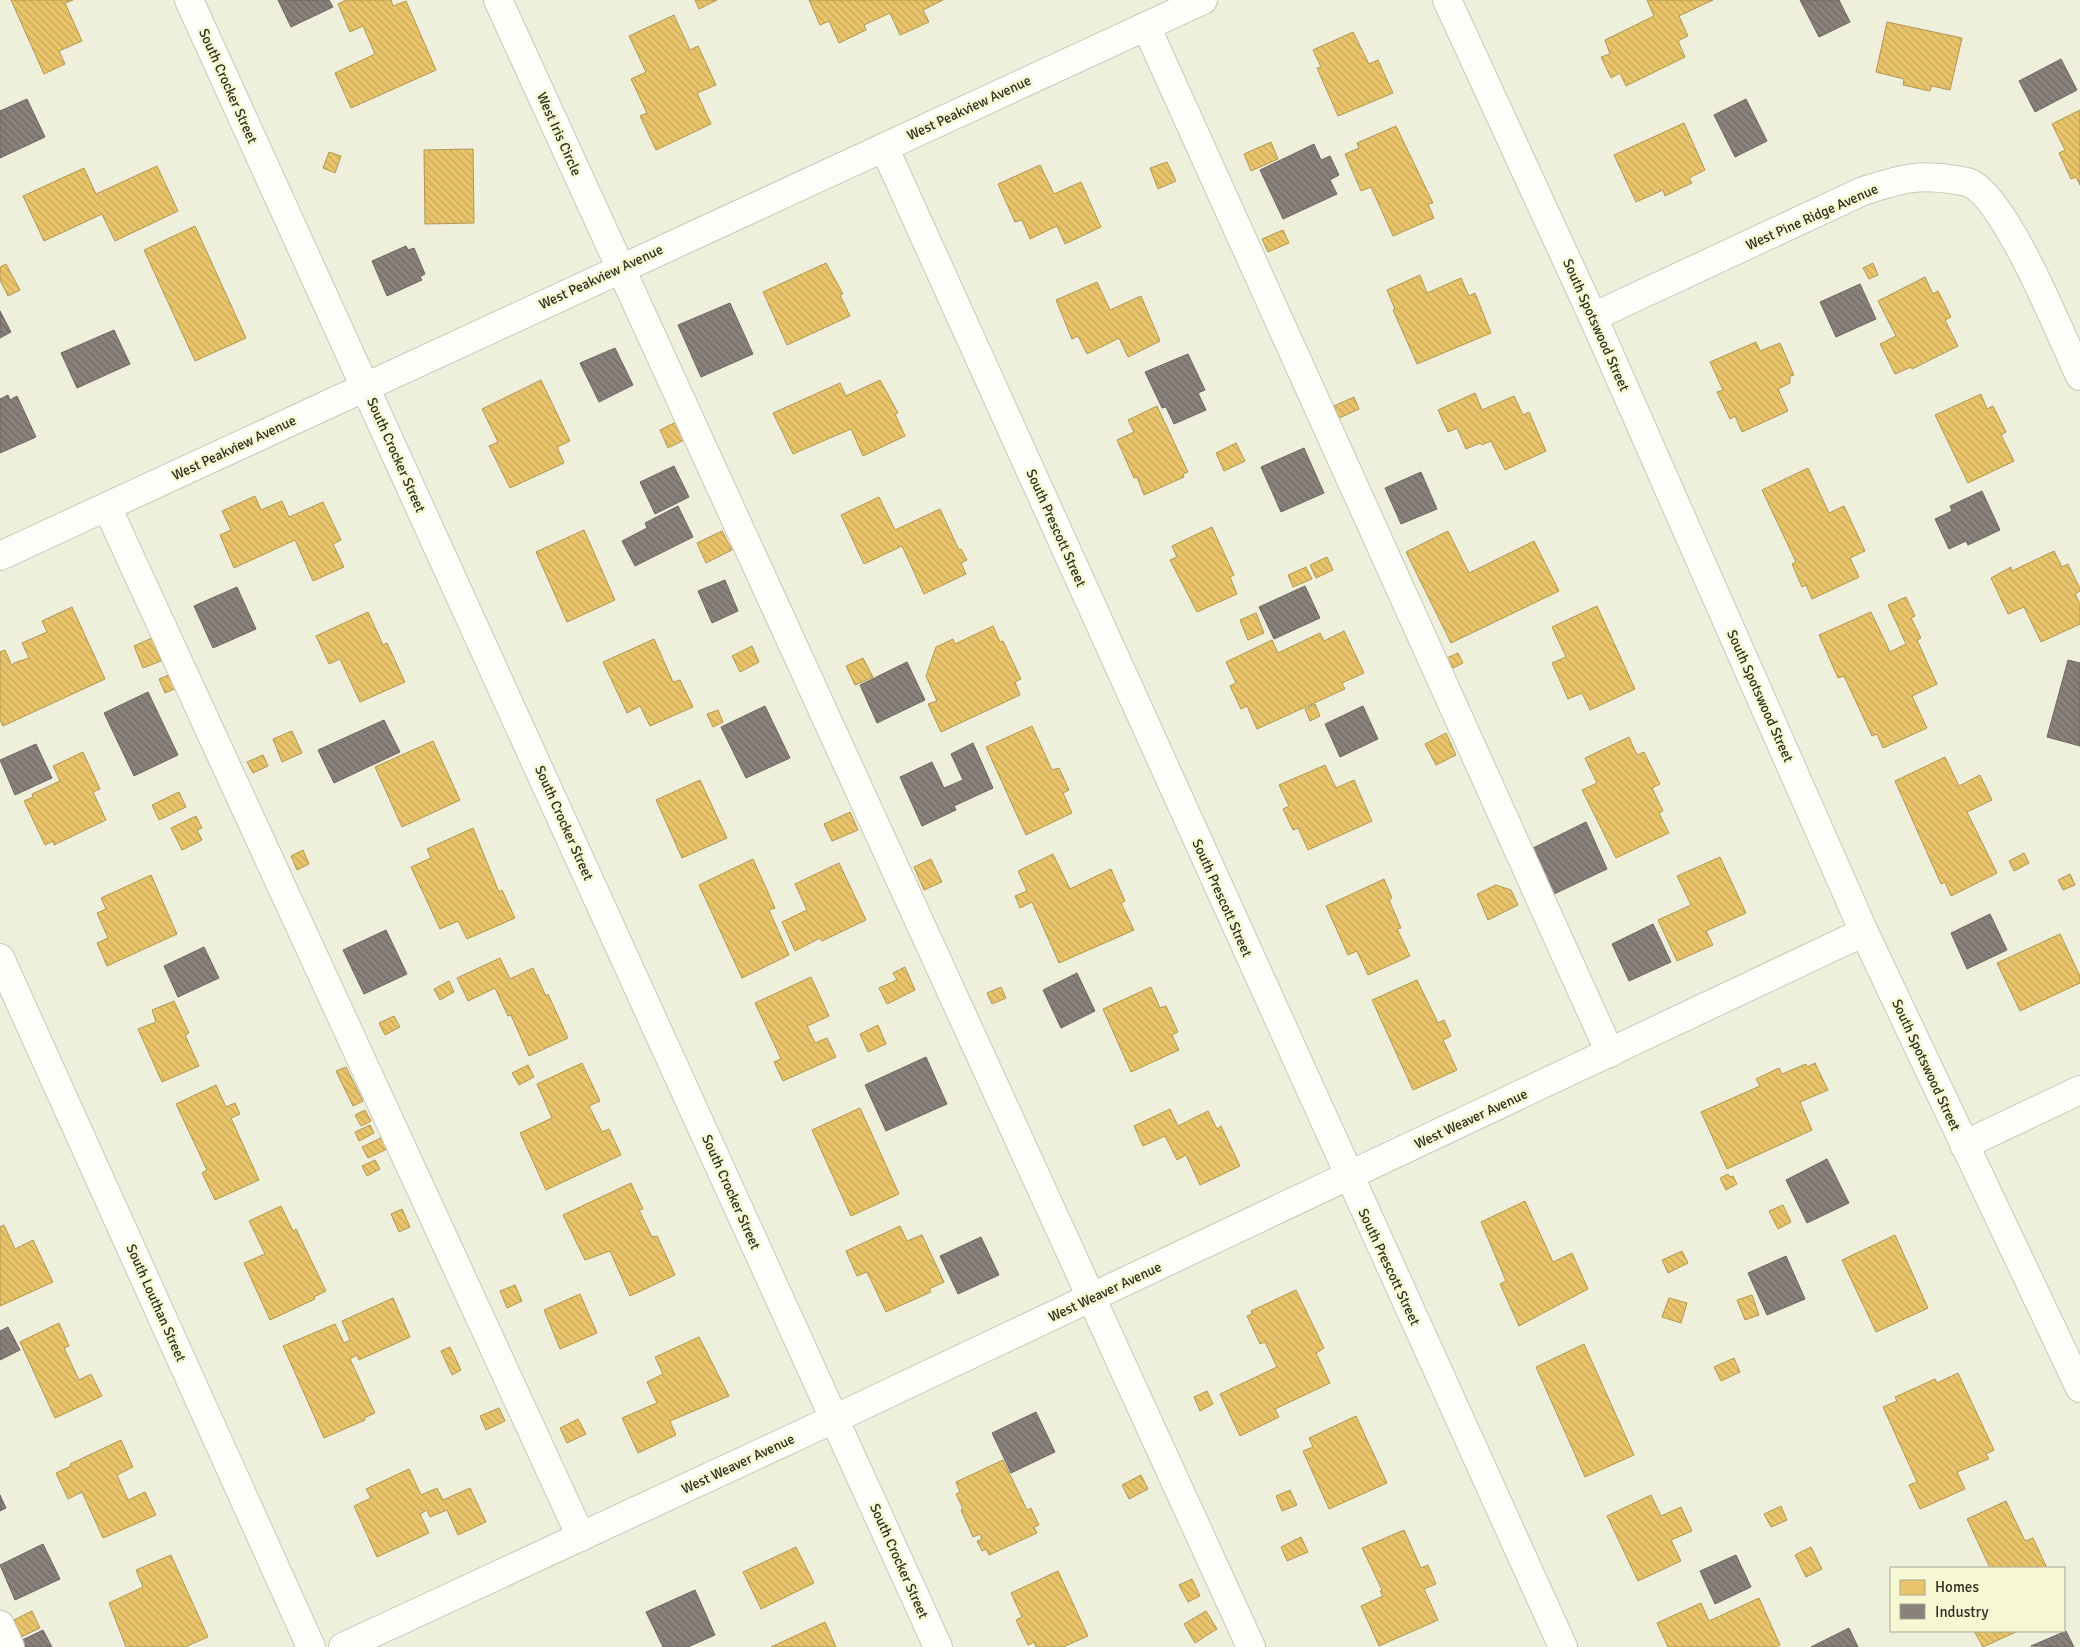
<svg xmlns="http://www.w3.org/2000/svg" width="2080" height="1647" font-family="Signika,sans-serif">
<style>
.homes{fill:url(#homes-back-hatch);stroke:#b19754}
.industry{fill:url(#industry-back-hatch);stroke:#6f6861}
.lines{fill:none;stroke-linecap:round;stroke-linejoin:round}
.minor-casing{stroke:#c8c8b9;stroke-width:30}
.minor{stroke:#fdfdfa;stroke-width:28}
.labels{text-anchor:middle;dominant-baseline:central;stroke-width:5;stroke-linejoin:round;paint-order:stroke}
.street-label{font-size:14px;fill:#2f2f22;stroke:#f6f8d4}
</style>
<defs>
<pattern id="homes-back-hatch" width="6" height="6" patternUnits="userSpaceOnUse" patternTransform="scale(1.25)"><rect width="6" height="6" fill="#e9c46a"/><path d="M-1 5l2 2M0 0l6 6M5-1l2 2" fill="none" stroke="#c8a95c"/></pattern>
<pattern id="industry-back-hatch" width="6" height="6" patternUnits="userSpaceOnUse" patternTransform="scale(1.25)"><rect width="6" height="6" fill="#8a817c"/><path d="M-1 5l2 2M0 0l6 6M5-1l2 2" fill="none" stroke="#716a65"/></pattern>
</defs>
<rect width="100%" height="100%" fill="#eff0dc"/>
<!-- homes -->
<g class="homes">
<polygon points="11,0 73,0 65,3 82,41 59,51 65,64 44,74"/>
<polygon points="346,0 391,0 393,6 406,1 436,70 351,108 335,73 375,54 363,26 350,32 338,4"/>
<polygon points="695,0 717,0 699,9"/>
<polygon points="809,0 943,0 923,10 929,22 900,35 890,13 864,25 866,30 839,43 829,21 820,25"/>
<polygon points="1647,0 1713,0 1679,16 1688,36 1678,41 1685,57 1626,86 1620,73 1611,78 1601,57 1610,54 1605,40 1654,16"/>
<polygon points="674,15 690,50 698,46 716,85 697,93 711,124 656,150 640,116 647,113 631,79 646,72 629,36"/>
<polygon points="1887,22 1962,38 1950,90 1932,86 1930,91 1903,85 1904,79 1876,72"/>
<polygon points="1353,32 1369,64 1378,60 1393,93 1338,116 1317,68 1321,67 1313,50"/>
<polygon points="2080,110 2080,185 2076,177 2071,179 2059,153 2065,150 2052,124"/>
<polygon points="1684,123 1705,170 1689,178 1692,183 1665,196 1663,190 1636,202 1614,155"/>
<polygon points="1396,126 1433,203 1428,204 1434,218 1393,236 1371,187 1361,191 1345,154 1359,148 1357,143"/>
<polygon points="1271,142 1278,159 1251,171 1244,154"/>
<polygon points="473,149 474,223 425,224 424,150"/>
<polygon points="329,152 341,156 335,173 323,168"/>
<polygon points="1167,162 1176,181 1158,189 1150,168"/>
<polygon points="1040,165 1054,194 1081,182 1101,227 1065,244 1057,226 1030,239 1022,220 1015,222 998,184"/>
<polygon points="157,166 178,211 115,241 102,214 44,241 23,196 84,168 96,194"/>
<polygon points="195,226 246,338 195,361 144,250"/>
<polygon points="1283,230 1289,243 1268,252 1262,239"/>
<polygon points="826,263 843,294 840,295 850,316 787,345 763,292"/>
<polygon points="1873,263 1878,275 1869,279 1863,268"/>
<polygon points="6,264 20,290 8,296 0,280 0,267"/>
<polygon points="1420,275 1427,293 1461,278 1469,296 1475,293 1491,333 1417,364 1393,310 1395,309 1387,290"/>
<polygon points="1925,277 1933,294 1938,291 1951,317 1945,320 1958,346 1912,369 1911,367 1895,374 1880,344 1896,336 1878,301"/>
<polygon points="1097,282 1110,310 1141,296 1160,341 1128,357 1119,338 1087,354 1078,336 1072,339 1056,300"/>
<polygon points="1756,342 1760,351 1780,343 1794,375 1790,376 1790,383 1778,389 1788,411 1742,432 1735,416 1730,419 1717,392 1723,390 1710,362"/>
<polygon points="541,380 570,441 557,447 564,463 510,488 489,446 498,442 482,409"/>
<polygon points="880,380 898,413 895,414 905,436 863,456 851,429 793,454 773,413 840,383 846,396"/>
<polygon points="1475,393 1482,410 1514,396 1523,415 1529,412 1546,451 1505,470 1491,441 1482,445 1480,443 1466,449 1457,428 1448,432 1438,410"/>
<polygon points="1981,394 1987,409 1993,406 2006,432 2001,435 2014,461 1968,483 1935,415"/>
<polygon points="1354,397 1359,409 1339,418 1334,406"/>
<polygon points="1157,406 1188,472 1183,474 1184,477 1144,495 1137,477 1134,478 1117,440 1134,432 1128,420"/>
<polygon points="676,422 684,440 668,448 660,430"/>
<polygon points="1236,443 1245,461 1224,471 1216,453"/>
<polygon points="1808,468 1829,513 1844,506 1865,551 1850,558 1859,577 1812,599 1806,585 1802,587 1792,564 1796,562 1762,490"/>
<polygon points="255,496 261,510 282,501 289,517 323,502 341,540 333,544 344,567 313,581 295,540 234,568 220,535 231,530 222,511"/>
<polygon points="879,497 895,530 940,509 959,550 961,549 967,560 961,563 966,574 924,594 902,546 864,564 841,515"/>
<polygon points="1212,527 1234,575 1230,577 1237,594 1197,612 1170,560 1177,557 1172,546"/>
<polygon points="584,530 615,600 567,622 536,552"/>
<polygon points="722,531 732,550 706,563 697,543"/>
<polygon points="1448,531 1469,573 1534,541 1559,591 1451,643 1406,552"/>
<polygon points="2054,551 2062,567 2068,564 2080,589 2080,591 2075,594 2080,604 2080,624 2041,642 2024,607 2008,614 1991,578 2011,567 2012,571"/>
<polygon points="1327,557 1333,570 1316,578 1310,565"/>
<polygon points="1306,567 1312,579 1293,587 1288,575"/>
<polygon points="1906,597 1915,616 1911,618 1921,638 1917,640 1937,684 1912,696 1927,728 1883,748 1877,734 1872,736 1844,676 1838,678 1819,635 1871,612 1890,652 1906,644 1888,605"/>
<polygon points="1597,606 1635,689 1590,710 1582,693 1568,699 1552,663 1566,657 1552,627"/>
<polygon points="72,607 105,679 3,726 0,720 0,652 5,650 12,666 14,663 29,658 22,643 47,632 42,621"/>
<polygon points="368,612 383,645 387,643 405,682 360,702 340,659 329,664 316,636"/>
<polygon points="1256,613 1264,633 1248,640 1240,620"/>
<polygon points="993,626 1000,642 1003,641 1021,679 1015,682 1020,695 941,732 928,704 937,701 926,676 936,647 953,639 955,644"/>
<polygon points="1344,631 1364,673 1342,683 1345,689 1257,729 1247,706 1241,709 1230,686 1236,683 1226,662 1272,640 1278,653 1320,633 1324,641"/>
<polygon points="152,638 161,661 143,668 134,646"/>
<polygon points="654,639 673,682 680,680 693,707 650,726 640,706 627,713 603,662"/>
<polygon points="752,646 759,662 740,672 732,656"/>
<polygon points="1458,653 1463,663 1453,668 1447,658"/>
<polygon points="863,658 873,677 855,685 846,666"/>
<polygon points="171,674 177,688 165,693 159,679"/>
<polygon points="1315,704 1320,716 1310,721 1305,709"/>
<polygon points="718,710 723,722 713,727 707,714"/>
<polygon points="1032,726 1052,770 1059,768 1069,790 1063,793 1072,813 1026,835 986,747"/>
<polygon points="292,731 302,753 282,762 273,739"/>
<polygon points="1446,733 1456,755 1436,765 1425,744"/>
<polygon points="1629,737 1637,755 1644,752 1660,784 1652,788 1663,811 1659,813 1669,833 1616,858 1582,790 1597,783 1585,758"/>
<polygon points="433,741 460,800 402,827 375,767"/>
<polygon points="83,752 100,789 93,792 106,820 54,845 53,841 45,845 24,801 33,797 32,794 60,781 53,766"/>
<polygon points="263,755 268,766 253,773 247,762"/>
<polygon points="1945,757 1959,786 1980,775 1992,800 1967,812 1997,873 1951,896 1945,882 1941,884 1895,781"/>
<polygon points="1325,765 1336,788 1354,780 1372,821 1308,850 1298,828 1293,830 1283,809 1289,806 1279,785"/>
<polygon points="700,780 727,838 682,858 656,800"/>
<polygon points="179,792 186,807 159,820 152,805"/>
<polygon points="850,812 858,830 832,841 824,824"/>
<polygon points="196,816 202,828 197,830 202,840 182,850 171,828"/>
<polygon points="473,828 499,892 502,890 515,918 467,939 458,921 440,929 411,867 431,858 427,849"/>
<polygon points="303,850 309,864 297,870 291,856"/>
<polygon points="2024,853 2029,863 2014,871 2009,861"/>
<polygon points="1053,854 1070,889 1111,869 1125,901 1121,903 1134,930 1059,963 1032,902 1020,908 1015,896 1027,891 1018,871"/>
<polygon points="1720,857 1746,913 1706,931 1713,945 1677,961 1658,920 1691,905 1677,876"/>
<polygon points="753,859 775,908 769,910 789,955 742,978 699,885"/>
<polygon points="931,859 942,882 924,890 914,867"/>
<polygon points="839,863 866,920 822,941 820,938 795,951 782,922 807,910 795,884"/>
<polygon points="2070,874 2075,885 2063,890 2058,880"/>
<polygon points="151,875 177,934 107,966 97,943 108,938 97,913 106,909 101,898"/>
<polygon points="1384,879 1392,898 1389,900 1401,928 1397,929 1410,956 1368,975 1357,951 1348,955 1326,906"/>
<polygon points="1496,885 1511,890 1518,905 1488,920 1477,894"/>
<polygon points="2060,934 2080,976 2080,983 2020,1011 1997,963"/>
<polygon points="500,958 510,979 533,968 546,996 548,994 568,1038 529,1056 511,1015 508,1016 495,988 468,1001 457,978"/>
<polygon points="905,967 915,990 887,1004 879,988 897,980 893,973"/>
<polygon points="811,977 829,1016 807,1026 815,1043 827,1038 836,1057 783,1081 774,1062 781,1059 755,1003"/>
<polygon points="1417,980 1438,1023 1444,1020 1451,1036 1443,1040 1457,1070 1413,1090 1372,1000"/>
<polygon points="449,981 454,992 440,1000 434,989"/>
<polygon points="1001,987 1006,998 992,1004 987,993"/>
<polygon points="1151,987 1160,1008 1166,1006 1178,1032 1172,1035 1179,1050 1131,1072 1103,1009"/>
<polygon points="174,1001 189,1033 185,1035 199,1066 162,1082 138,1029 156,1022 152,1010"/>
<polygon points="394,1016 400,1027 385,1035 379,1023"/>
<polygon points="878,1025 886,1044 868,1052 860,1034"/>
<polygon points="582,1063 600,1101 589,1106 602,1132 609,1129 621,1155 546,1190 520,1133 552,1118 537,1084"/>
<polygon points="1815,1063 1828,1090 1800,1102 1812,1130 1727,1169 1701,1112 1760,1086 1756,1079 1779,1068 1782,1074 1806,1064 1807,1067"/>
<polygon points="528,1065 534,1077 519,1085 512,1073"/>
<polygon points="346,1067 363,1101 353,1106 336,1071"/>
<polygon points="216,1085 226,1107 235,1103 240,1114 231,1118 259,1180 215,1200 202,1173 207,1170 176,1104"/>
<polygon points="860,1108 899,1194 851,1216 812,1130"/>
<polygon points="1170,1109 1178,1126 1208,1111 1217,1129 1221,1126 1240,1166 1200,1185 1186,1155 1177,1160 1165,1136 1143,1146 1134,1126"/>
<polygon points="365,1110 371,1121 361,1126 355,1115"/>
<polygon points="370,1125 374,1133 359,1141 355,1132"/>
<polygon points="383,1137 389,1148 368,1158 362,1147"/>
<polygon points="375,1160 380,1169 367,1176 362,1166"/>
<polygon points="1728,1174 1730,1177 1733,1176 1737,1184 1726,1190 1720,1178"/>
<polygon points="631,1183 643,1209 639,1210 652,1237 657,1236 675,1275 630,1296 610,1251 585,1260 563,1215"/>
<polygon points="1525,1201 1553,1262 1572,1253 1588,1289 1519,1326 1500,1284 1506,1281 1481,1222"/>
<polygon points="1783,1205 1791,1222 1778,1229 1769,1211"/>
<polygon points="281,1206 293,1231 296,1229 326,1291 314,1297 315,1299 270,1320 244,1263 265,1254 249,1221"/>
<polygon points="402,1209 410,1227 399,1232 391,1214"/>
<polygon points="4,1225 15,1249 33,1240 53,1282 0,1306 0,1227"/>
<polygon points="900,1226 907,1241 922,1235 944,1282 929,1289 931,1292 886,1312 867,1272 857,1276 846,1251"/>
<polygon points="1895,1235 1928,1308 1876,1332 1842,1260"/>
<polygon points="1682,1251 1688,1263 1668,1273 1662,1260"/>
<polygon points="515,1285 522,1301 507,1308 500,1291"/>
<polygon points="1296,1290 1324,1348 1316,1353 1330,1383 1275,1409 1279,1417 1240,1436 1220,1394 1277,1367 1265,1342 1260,1344 1247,1316 1252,1314 1251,1311"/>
<polygon points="580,1294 597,1333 560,1349 544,1310"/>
<polygon points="1752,1295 1759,1315 1745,1320 1737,1300"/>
<polygon points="393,1298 410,1337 359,1360 357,1355 350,1359 375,1413 364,1418 365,1420 324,1438 283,1346 335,1324 344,1343 350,1340 342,1321"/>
<polygon points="1669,1298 1687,1303 1681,1323 1662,1317"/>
<polygon points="59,1323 69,1346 64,1348 79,1380 91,1374 102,1396 55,1418 20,1342"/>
<polygon points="699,1337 729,1396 670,1421 676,1435 638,1453 622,1418 657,1403 647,1382 663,1374 655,1357"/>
<polygon points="1584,1344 1634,1455 1585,1477 1536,1367"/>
<polygon points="450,1347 461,1370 452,1375 441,1351"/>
<polygon points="1734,1358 1740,1372 1721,1381 1714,1367"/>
<polygon points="1958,1373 1994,1450 1986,1454 1989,1459 1957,1472 1965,1489 1920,1509 1909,1485 1917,1482 1883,1407 1897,1401 1895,1397 1935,1379 1937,1383"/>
<polygon points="1207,1391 1213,1404 1200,1411 1194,1397"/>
<polygon points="499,1408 505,1421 486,1430 480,1416"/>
<polygon points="1356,1416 1387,1483 1329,1509 1303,1451 1313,1447 1309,1438"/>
<polygon points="578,1419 586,1434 567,1443 560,1428"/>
<polygon points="121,1440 133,1467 117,1475 128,1500 145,1492 156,1515 103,1538 82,1492 68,1499 56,1473 71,1466 70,1464"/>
<polygon points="1003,1460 1027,1510 1031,1508 1039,1525 1034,1527 1037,1533 989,1555 986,1549 982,1551 977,1541 982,1539 980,1534 973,1537 961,1510 963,1509 956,1494 960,1492 956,1482"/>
<polygon points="409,1469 421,1495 437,1488 443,1500 470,1488 486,1522 458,1535 447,1510 430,1517 427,1510 420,1514 429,1533 377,1557 354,1506 371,1498 366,1489"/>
<polygon points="1141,1475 1148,1489 1129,1499 1122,1485"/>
<polygon points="1290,1490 1297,1505 1282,1511 1276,1496"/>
<polygon points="1651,1495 1661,1516 1681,1507 1692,1531 1671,1540 1681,1561 1638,1581 1607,1516"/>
<polygon points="2006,1501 2025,1541 2033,1538 2047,1568 1990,1568 1967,1519"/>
<polygon points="1781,1506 1787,1520 1771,1527 1764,1514"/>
<polygon points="1404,1530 1421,1568 1428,1565 1436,1584 1424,1589 1438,1620 1379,1646 1361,1606 1383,1596 1380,1591 1382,1590 1362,1548"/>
<polygon points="1301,1537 1308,1552 1287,1561 1281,1547"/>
<polygon points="796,1547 814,1583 761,1609 743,1572"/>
<polygon points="1811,1547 1822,1569 1806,1577 1795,1555"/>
<polygon points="171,1555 208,1637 185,1647 126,1647 109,1603 143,1587 136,1570"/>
<polygon points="1058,1571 1088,1636 1063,1647 1036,1647 1034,1642 1028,1645 1016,1620 1022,1617 1011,1593"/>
<polygon points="1192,1579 1200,1596 1188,1602 1179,1585"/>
<polygon points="1759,1598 1780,1645 1775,1647 1668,1647 1657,1623 1701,1603 1709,1621"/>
<polygon points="32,1611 40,1628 21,1637 14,1620"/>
<polygon points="1206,1611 1217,1629 1195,1643 1184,1624"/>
<polygon points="825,1622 836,1647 771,1647"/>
<polygon points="1974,1631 2018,1631 1983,1647"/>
</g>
<!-- industry -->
<g class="industry">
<polygon points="278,0 329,0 333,7 291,27"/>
<polygon points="1800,0 1839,0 1850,22 1819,37"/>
<polygon points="2061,59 2077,90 2035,112 2019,81"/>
<polygon points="27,99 45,137 0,158 0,111"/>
<polygon points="1746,99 1767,141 1735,157 1714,115"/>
<polygon points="1314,144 1321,160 1330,156 1339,175 1330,180 1337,194 1283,219 1260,170"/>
<polygon points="406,246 408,250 414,248 425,274 420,277 422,280 387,296 372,261"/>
<polygon points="1860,284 1876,319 1836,337 1820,302"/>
<polygon points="730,303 753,354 701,377 678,325"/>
<polygon points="0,311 11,332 0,338"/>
<polygon points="114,330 130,364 77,388 61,353"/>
<polygon points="615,348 633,385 599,402 580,363"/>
<polygon points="1188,354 1205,390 1198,393 1206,410 1174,424 1166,407 1162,408 1145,372"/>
<polygon points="8,395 10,400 17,396 36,437 0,453 0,399"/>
<polygon points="1304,448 1324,493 1281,512 1261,467"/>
<polygon points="674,466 689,497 655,514 640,482"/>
<polygon points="1421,472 1437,509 1401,524 1385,488"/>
<polygon points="1982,491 2000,530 1968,545 1966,541 1949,549 1935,519 1952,511 1950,506"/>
<polygon points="678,506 693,537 635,566 622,541 647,528 645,523"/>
<polygon points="725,580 738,611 712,623 698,591"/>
<polygon points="1305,586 1320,618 1274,639 1259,607"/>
<polygon points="237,587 256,629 213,648 194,606"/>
<polygon points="2068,660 2080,663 2080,746 2047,737"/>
<polygon points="907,662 925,700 877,723 860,685"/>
<polygon points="148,692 178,755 134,776 104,713"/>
<polygon points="765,706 790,758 746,778 721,727"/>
<polygon points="1363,706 1378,739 1340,757 1325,724"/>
<polygon points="384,720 400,752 334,783 318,750"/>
<polygon points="973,743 993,788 954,806 956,810 922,826 900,777 932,762 944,788 963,780 951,754"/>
<polygon points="36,744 52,778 15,795 0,760"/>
<polygon points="1586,822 1607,869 1552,895 1531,849"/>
<polygon points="1990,914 2007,950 1967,969 1951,933"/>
<polygon points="1653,924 1671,962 1629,981 1612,944"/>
<polygon points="386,930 407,974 364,994 343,950"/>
<polygon points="204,947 219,978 178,997 164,966"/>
<polygon points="1077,973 1095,1011 1061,1028 1043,990"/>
<polygon points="926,1057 947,1104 886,1131 865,1085"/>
<polygon points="1827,1159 1849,1203 1807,1223 1786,1180"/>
<polygon points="981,1237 999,1275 958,1294 940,1256"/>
<polygon points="1786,1256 1805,1299 1767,1315 1748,1273"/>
<polygon points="8,1327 20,1350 0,1360 0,1331"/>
<polygon points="1036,1412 1055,1452 1011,1473 992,1433"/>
<polygon points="0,1495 6,1508 0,1511"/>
<polygon points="43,1544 60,1579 15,1600 0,1565"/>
<polygon points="1736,1555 1751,1587 1715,1604 1700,1571"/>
<polygon points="695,1590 715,1635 688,1647 663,1647 646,1612"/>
<polygon points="1849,1628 1858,1647 1811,1647"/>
<polygon points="43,1630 52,1647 23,1647 20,1641"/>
<polygon points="2066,1631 2074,1647 2031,1646"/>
</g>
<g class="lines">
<defs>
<g id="minor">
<polyline points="189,0 938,1647"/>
<polyline points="498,0 1251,1647"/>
<polyline points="1447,0 1593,317 1864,932 2080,1388"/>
<polyline points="1146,26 1610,1053"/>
<polyline points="884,147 1563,1647"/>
<path d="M1593,317L1863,191C1898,180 1918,173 1956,180C1960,181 1966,181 1970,183C2007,200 2061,336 2080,376"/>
<polyline points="107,507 581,1537"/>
<polyline points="0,556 1203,0"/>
<polyline points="0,958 311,1647"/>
<polyline points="1964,1145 2080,1090"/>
<polyline points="0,1625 10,1647"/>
<polyline points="343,1647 834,1419 1864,932"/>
</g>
</defs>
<!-- minor casing -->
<use href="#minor" class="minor-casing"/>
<!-- minor -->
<use href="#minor" class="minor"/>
</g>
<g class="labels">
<!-- street labels -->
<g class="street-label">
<text transform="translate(228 86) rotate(66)">South Crocker Street</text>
<text transform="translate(969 108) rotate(-25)">West Peakview Avenue</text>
<text transform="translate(559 134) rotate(66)">West Iris Circle</text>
<text transform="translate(1812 217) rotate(-24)">West Pine Ridge Avenue</text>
<text transform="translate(601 277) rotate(-25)">West Peakview Avenue</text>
<text transform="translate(1596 325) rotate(66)">South Spotswood Street</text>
<text transform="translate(234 448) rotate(-25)">West Peakview Avenue</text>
<text transform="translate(396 455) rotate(66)">South Crocker Street</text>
<text transform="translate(1056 528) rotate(66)">South Prescott Street</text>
<text transform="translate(1760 696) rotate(66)">South Spotswood Street</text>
<text transform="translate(564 823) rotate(66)">South Crocker Street</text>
<text transform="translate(1222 898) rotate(66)">South Prescott Street</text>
<text transform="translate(1926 1065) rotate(65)">South Spotswood Street</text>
<text transform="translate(1471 1119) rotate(-25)">West Weaver Avenue</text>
<text transform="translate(731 1192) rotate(66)">South Crocker Street</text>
<text transform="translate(1389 1267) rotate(65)">South Prescott Street</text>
<text transform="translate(1105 1292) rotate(-25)">West Weaver Avenue</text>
<text transform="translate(156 1303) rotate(66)">South Louthan Street</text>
<text transform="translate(738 1464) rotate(-25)">West Weaver Avenue</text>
<text transform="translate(899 1561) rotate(66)">South Crocker Street</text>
</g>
</g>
<!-- legend -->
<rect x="1890" y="1567" width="175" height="65" fill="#f6f8d4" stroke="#a6a88d"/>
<rect x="1900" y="1580" width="25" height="15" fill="#e9c46a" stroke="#a6a88d"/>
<text x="1935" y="1592" font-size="15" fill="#2f2f22">Homes</text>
<rect x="1900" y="1604" width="25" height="15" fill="#8a817c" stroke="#a6a88d"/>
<text x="1935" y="1617" font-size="15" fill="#2f2f22">Industry</text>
</svg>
